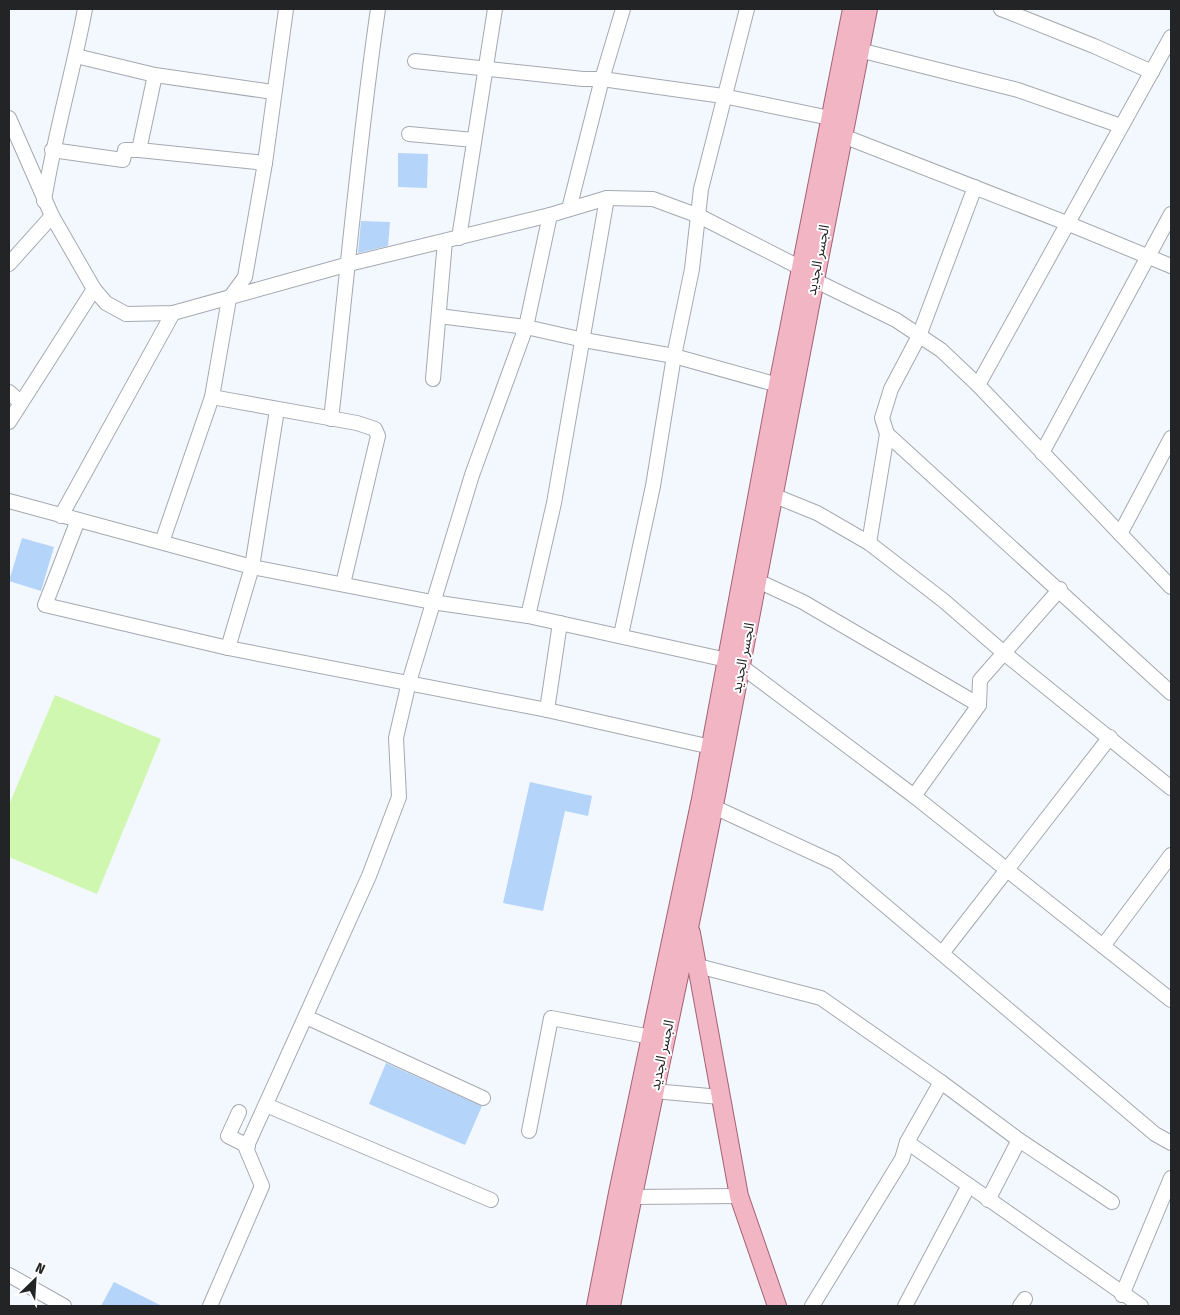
<svg xmlns="http://www.w3.org/2000/svg" width="1180" height="1315" font-family="'Fira Sans Condensed','Noto Sans Arabic',sans-serif">
<style>
.green{fill:#cff7b0}
.building{fill:#b4d4f9}
.lines{fill:none;stroke-linecap:round;stroke-linejoin:round}
.minor-casing{stroke:#a4a9b0;stroke-width:16}
.major-casing{stroke:#a46273;stroke-width:20}
.minor{stroke:#fff;stroke-width:14}
.major{stroke:#f2b5c4;stroke-width:18}
.labels{text-anchor:middle;dominant-baseline:central;stroke-width:4;stroke-linejoin:round;paint-order:stroke}
.street-label{font-size:14px;fill:#222426;stroke:#fff}
</style>
<rect width="100%" height="100%" fill="#f3f8fe"/>
<!-- green -->
<polygon class="green" points="55,695 161,739 97,894 9,857 9,805"/>
<!-- building -->
<g class="building">
<polygon points="398,153 428,154 427,188 398,187"/>
<polygon points="361,221 390,222 388,246 358,253"/>
<polygon points="22,538 54,547 41,591 9,581"/>
<polygon points="530,782 592,796 588,816 565,811 543,911 503,903"/>
<polygon points="386,1063 482,1106 465,1145 369,1104"/>
<polygon points="114,1282 162,1306 101,1306"/>
</g>
<g class="lines">
<defs>
<g id="minor">
<polyline points="1001,9 1094,46 1152,72"/>
<polyline points="859,50 1018,90 1121,126"/>
<polyline points="76,56 155,75 273,92"/>
<polyline points="415,61 583,79 602,79 723,96 830,118"/>
<polyline points="9,118 52,216 94,289 106,303 126,314 173,313 349,264 550,215 607,198 653,199 699,216 801,268"/>
<polyline points="409,134 474,140"/>
<polyline points="843,136 1069,224 1171,266"/>
<polyline points="52,150 123,160 125,150 139,150 265,163"/>
<polyline points="139,150 155,75"/>
<polyline points="975,187 919,336 891,389 882,418 887,434 1171,693"/>
<path d="M44,201C54,136 73,73 85,9"/>
<polyline points="569,209 602,79 623,9"/>
<polyline points="459,238 495,9"/>
<polyline points="9,264 52,216"/>
<polyline points="814,280 896,320 941,350 978,385 1171,587"/>
<polyline points="439,316 526,327 584,340 674,356 778,385"/>
<polyline points="433,379 445,241"/>
<polyline points="978,385 1171,37"/>
<polyline points="9,392 20,402"/>
<polyline points="212,397 357,423 375,429 378,436 343,584"/>
<path d="M331,419C347,282 358,145 378,9"/>
<polyline points="9,422 94,289"/>
<polyline points="1042,453 1171,214"/>
<polyline points="775,496 817,513 869,543 944,601 1004,653 1171,788"/>
<polyline points="9,501 252,567 432,602 528,616 727,660 741,666 914,796 1171,1000"/>
<polyline points="61,516 173,313"/>
<polyline points="78,520 45,605 228,648 547,710 711,747"/>
<polyline points="1120,534 1171,438"/>
<polyline points="162,542 212,397 229,299 245,277 265,163 286,9"/>
<polyline points="869,543 887,434"/>
<polyline points="758,581 803,602 979,705 914,796"/>
<polyline points="528,616 554,503 607,198"/>
<polyline points="621,635 653,486 674,356 692,269 701,189 747,9"/>
<polyline points="228,648 252,567 277,410"/>
<polyline points="979,705 980,680 1060,589"/>
<polyline points="547,710 560,623"/>
<polyline points="714,807 835,863 1155,1134 1171,1143"/>
<polyline points="1103,946 1171,855"/>
<polyline points="943,952 1110,737"/>
<polyline points="698,966 821,998 941,1082 1019,1140 1112,1202"/>
<polyline points="306,1017 483,1098"/>
<polyline points="654,1091 720,1097"/>
<polyline points="266,1105 491,1200"/>
<polyline points="239,1112 228,1136 248,1146"/>
<polyline points="529,1131 551,1018 651,1037"/>
<polyline points="907,1142 1141,1306"/>
<polyline points="632,1197 739,1196"/>
<polyline points="988,1200 1019,1140"/>
<polyline points="9,1275 64,1306"/>
<polyline points="1122,1295 1171,1178"/>
<polyline points="210,1306 262,1186 246,1148 369,876 399,797 396,738 409,682 472,475 526,327 550,215"/>
<polyline points="812,1306 902,1159 907,1142 941,1082"/>
<polyline points="905,1306 968,1187"/>
<polyline points="1020,1306 1025,1299"/>
</g>
<g id="major">
<polyline points="691,933 739,1196 777,1306"/>
<polyline points="596,1306 618,1193 701,799 778,385 852,9"/>
<path d="M611,1306C643,1139 681,972 714,805C766,540 815,274 868,9"/>
</g>
</defs>
<!-- minor casing -->
<use href="#minor" class="minor-casing"/>
<!-- major casing -->
<use href="#major" class="major-casing"/>
<!-- minor -->
<use href="#minor" class="minor"/>
<!-- major -->
<use href="#major" class="major"/>
</g>
<g class="labels">
<!-- street labels -->
<g class="street-label">
<text transform="translate(818 260) rotate(-79)">الجسر الجديد</text>
<text transform="translate(743 658) rotate(-79)">الجسر الجديد</text>
<text transform="translate(662 1055) rotate(-78)">الجسر الجديد</text>
</g>
</g>
<!-- border -->
<rect width="1180" height="1315" fill="none" stroke="#222426" stroke-width="20"/>
<!-- north arrow -->
<g transform="translate(35 1280) rotate(25)" stroke="#ffffff" stroke-width="4" paint-order="stroke">
<path d="M0-4L9 19L0 12L-9 19Z" fill="#222426"/>
<text y="-8" font-size="14" font-weight="bold" text-anchor="middle" fill="#222426">N</text>
</g>
</svg>
